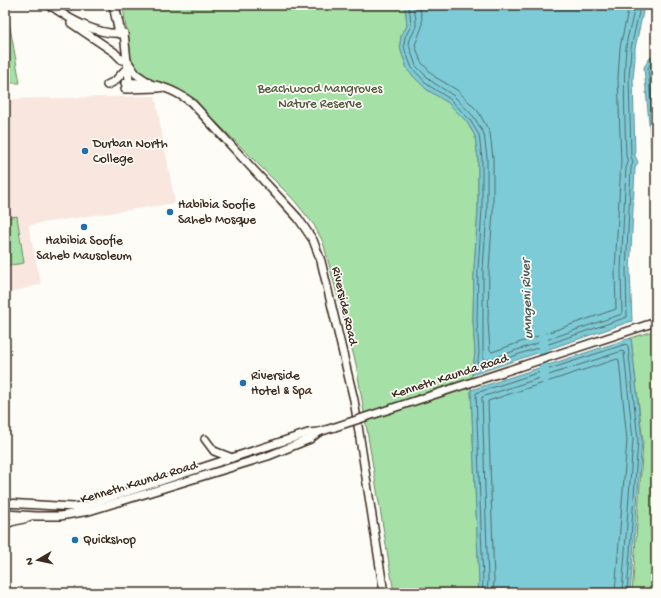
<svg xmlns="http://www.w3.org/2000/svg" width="661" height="598" font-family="'Gochi Hand',sans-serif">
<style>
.built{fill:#f8e6df}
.green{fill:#a5e0a6;stroke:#708562}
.water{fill:#7bcbd7;stroke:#618b8d}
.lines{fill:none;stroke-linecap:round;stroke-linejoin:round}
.shore{stroke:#556a68;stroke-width:1}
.river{stroke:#7bcbd7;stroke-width:10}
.secondary-casing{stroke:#3b2a1e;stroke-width:10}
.highway-casing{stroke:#3b2a1e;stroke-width:12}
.secondary{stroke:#fdfcf7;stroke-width:7}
.highway{stroke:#fdfcf7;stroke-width:9}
.secondary-bridge-casing{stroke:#3b2a1e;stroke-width:10;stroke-linecap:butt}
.secondary-bridge{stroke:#fdfcf7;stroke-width:7}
.poi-dot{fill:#1f6fb2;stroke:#fdfcf7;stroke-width:1.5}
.labels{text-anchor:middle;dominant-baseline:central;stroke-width:3.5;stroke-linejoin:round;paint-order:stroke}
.park-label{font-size:13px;fill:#565840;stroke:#fdfcf7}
.poi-label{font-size:13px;fill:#3b2a1e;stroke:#fdfcf7;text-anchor:start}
.street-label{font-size:13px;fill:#3b2a1e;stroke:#fdfcf7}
.water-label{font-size:14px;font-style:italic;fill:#4e5a56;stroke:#fdfcf7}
</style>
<rect width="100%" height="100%" fill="#fdfcf7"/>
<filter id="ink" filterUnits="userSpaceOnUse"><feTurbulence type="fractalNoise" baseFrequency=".025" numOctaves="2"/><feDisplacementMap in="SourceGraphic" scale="8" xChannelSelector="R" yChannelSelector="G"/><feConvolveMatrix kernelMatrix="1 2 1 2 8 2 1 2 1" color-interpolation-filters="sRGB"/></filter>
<g filter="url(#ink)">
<!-- built -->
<polygon class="built" points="155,96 175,203 28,225 41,284 5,294 5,99"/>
<!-- green -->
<g class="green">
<polygon points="5,5 6,5 20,83 5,83"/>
<polygon points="123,5 404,5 406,14 407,26 401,36 400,44 401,51 408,71 426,89 447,102 467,122 475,136 478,158 478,210 474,269 473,321 475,353 472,375 471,390 479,582 478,593 394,593 356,364 323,242 314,225 293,199 194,100 173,87 155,83 139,74 130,61"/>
<polygon points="17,216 24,263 5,266 5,218"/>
<polygon points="656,330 656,593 632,593 643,443 631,338"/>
</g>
<!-- water -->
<g class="water">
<polygon points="404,5 642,5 643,12 635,48 635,58 633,78 635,156 638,162 635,168 630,271 632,321 472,375 475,353 473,321 474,269 478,210 478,158 475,136 467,122 447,102 426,89 408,71 401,51 400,44 401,36 407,26 406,14"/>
<polygon points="656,57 656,177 651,145 644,67 650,58"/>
<polygon points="631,338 642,440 630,593 478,593 479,582 471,390"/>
</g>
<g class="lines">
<!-- shore -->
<g class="shore">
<polyline points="408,5 410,13 411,26 405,37 404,45 405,50 412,68 428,85 450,99 470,120 479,135 482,158 482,210 478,269 477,321 479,353 477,366 479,368 627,317 626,271 631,168 633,162 631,156 629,78 631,48 639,12 639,5"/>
<path d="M413,5L416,19V27L410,39L409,45L416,66L431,81L454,96L474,117L484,134L487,158V211L483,269V359L485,361L622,314L621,271L626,168L628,162L626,156C625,120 623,84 626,48C627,33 634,20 634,5"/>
<polyline points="419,5 422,18 422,27 415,45 421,62 435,77 457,90 478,111 490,133 493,158 493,211 489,269 488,321 490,350 492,352 616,309 615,271 621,162 618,78 620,47 628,11 628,5"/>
<polyline points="656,61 651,63 648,68 656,151"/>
<polyline points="656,67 653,69 656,107"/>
<polyline points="482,593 483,581 476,393 626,344 628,346 638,440 627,593"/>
<polyline points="487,593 488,581 482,397 622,351 624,352 633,440 622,593"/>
<polyline points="493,593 494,581 488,401 617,359 619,360 627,440 615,593"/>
</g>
<!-- river -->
<polyline class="river" points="543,337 544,379"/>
<defs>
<g id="secondary">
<path d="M50,5C70,20 99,36 124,33L130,89"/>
<polyline points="71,23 114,52 122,60"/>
<polyline points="128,62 136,74 148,82"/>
<path d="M125,83C149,81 171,87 191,102L298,218L313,240L321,261L354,400L384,593"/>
<polyline points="107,85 115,81 124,71"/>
<polyline points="125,89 159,88"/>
<polyline points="205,439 214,451 232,458"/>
<polyline points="5,503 74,507 87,505 308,433 319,432 335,427"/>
<polyline points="5,514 36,516 60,516 89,511 268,456 310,439 319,432"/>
<polyline points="5,525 11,522 28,518"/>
</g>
<g id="highway">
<polyline points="114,5 120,33"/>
<polyline points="51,6 68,5"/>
</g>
</defs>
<!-- secondary casing -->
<use href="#secondary" class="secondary-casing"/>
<!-- highway casing -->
<use href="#highway" class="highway-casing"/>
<!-- secondary -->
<use href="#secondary" class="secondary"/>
<!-- highway -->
<use href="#highway" class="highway"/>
<defs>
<polyline id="secondary-bridge" points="335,427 656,322"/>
</defs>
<!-- secondary-bridge casing -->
<use href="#secondary-bridge" class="secondary-bridge-casing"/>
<!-- secondary-bridge -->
<use href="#secondary-bridge" class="secondary-bridge"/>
</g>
</g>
<!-- markers -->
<g class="poi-dot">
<circle cx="85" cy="151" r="4"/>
<circle cx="170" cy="212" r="4"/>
<circle cx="84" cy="227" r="4"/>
<circle cx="243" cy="383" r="4"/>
<circle cx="75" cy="540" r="4"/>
</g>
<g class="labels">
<!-- park labels -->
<g class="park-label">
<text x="320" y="89">Beachwood Mangroves<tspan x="320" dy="15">Nature Reserve</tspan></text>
</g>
<!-- poi labels -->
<g class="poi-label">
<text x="93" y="144">Durban North<tspan x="93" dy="15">College</tspan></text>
<text x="178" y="205">Habibia Soofie<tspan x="178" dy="15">Saheb Mosque</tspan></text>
<text x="84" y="241" text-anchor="middle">Habibia Soofie<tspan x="84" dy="15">Saheb Mausoleum</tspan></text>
<text x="251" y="376">Riverside<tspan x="251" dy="15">Hotel &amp; Spa</tspan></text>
<text x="83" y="540">Quickshop</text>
</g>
<!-- street labels -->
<g class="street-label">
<text transform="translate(344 306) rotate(77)">Riverside Road</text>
<text transform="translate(450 377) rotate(-18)">Kenneth Kaunda Road</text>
<text transform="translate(139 483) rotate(-17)">Kenneth Kaunda Road</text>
</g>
<!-- water labels -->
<g class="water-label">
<text transform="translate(528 299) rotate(-92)">uMngeni River</text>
</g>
</g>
<!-- margin -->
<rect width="661" height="598" fill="none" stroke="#fdfcf7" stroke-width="20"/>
<rect x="10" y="10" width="641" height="578" fill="none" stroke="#3b2a1e" stroke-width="1.5" filter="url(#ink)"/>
<!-- north arrow -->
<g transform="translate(38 560) rotate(261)" stroke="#fdfcf7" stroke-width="3" paint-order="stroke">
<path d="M0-3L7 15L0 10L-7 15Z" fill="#3b2a1e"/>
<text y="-6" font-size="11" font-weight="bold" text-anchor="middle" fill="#3b2a1e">N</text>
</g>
</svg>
